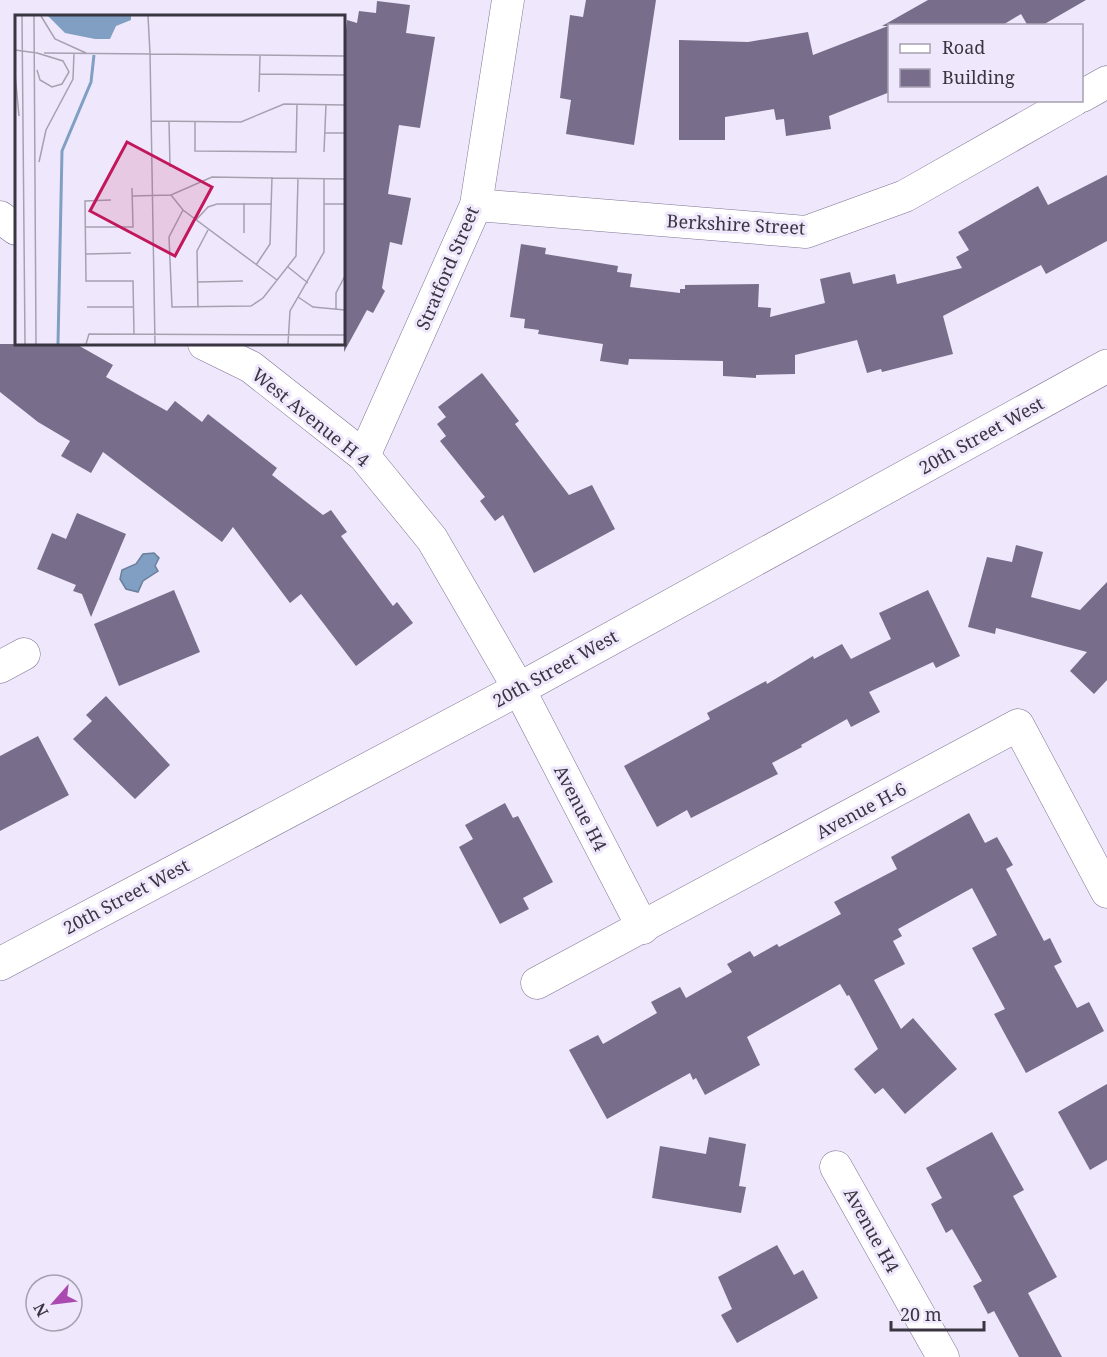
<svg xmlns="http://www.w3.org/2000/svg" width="1107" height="1357" font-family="'Noto Serif',serif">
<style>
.water{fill:#809fc3;stroke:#6b7f9c;stroke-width:1.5}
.building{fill:#786d8a}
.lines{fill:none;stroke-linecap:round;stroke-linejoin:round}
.minor-casing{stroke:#7f7491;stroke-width:33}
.secondary-casing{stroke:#7f7491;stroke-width:34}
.minor{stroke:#fff;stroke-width:32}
.secondary{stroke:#fff;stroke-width:33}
.labels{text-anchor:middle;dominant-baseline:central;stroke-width:6;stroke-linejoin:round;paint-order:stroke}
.street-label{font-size:18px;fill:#393541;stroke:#efe8fc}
.inset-river{fill:none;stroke:#809fc3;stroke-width:3}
.inset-road{fill:none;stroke:#a6a0b1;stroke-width:1.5}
.view{fill:#c2185b;fill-opacity:0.15;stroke:#c2185b;stroke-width:3}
.inset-edge{fill:none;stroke:#393541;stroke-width:3}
</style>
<rect width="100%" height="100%" fill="#efe8fc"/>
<!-- water -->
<polygon class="water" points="154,553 159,558 155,566 158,571 143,581 138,592 126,589 120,579 122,570 136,564 143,554"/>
<!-- building -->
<g class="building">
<polygon points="586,0 656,0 634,145 566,134 571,100 560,98 570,15 583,17"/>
<polygon points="928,0 1086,0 1041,26 1028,26 1021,14 1001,26 890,26 890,92 829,116 831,129 786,136 784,119 776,120 774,109 725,117 725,140 679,140 679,40 748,42 808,32 813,55 888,26 882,26"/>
<polygon points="377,1 410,5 406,33 435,37 420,128 399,125 388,194 411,198 402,245 390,242 382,288 385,291 373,313 367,310 344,352 344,51 347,20 357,23 359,11 376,13"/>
<polygon points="1107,175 1107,241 1046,274 1041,265 943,316 953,354 882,372 881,369 867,373 857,340 795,355 795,374 756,375 756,378 723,376 723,361 629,359 628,365 600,361 603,344 538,334 539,330 524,328 525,319 510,317 521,244 546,248 545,254 618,266 617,272 632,274 630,287 680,293 680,289 685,289 685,285 759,284 758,307 771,308 770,317 825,303 820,279 850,272 853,284 895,274 897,284 962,268 956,257 969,250 958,232 1038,186 1048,205"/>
<polygon points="0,344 76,344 113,365 106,377 167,411 175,401 202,422 208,414 277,468 272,475 323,515 331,510 347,532 341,536 393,606 397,602 413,623 356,666 301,594 290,603 233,527 222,542 103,452 91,473 61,456 70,441 38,422 0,392"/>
<polygon points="482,373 519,421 515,424 569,495 592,485 615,529 534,573 503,515 495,521 480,501 485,497 440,441 446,436 437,424 446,417 438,407"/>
<polygon points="77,513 126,534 91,617 82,594 73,591 76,585 37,569 52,533 66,539"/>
<polygon points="1016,545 1043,552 1031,597 1080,610 1107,582 1107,680 1094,694 1070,671 1087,652 996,628 995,634 968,627 987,557 1012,562"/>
<polygon points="174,590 200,652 119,686 94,624"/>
<polygon points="928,590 960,656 936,668 933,662 869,692 880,712 851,727 847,719 801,745 802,747 772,763 778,774 691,818 687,810 657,827 624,766 710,719 707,713 766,681 767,684 813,656 814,659 842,644 851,659 891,639 879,613"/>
<polygon points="106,696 170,765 135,799 73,739 92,721 86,715"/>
<polygon points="38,736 69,795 0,831 0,756"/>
<polygon points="505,803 513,818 518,816 553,882 523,898 529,909 500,924 459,847 473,839 465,825"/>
<polygon points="969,813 985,843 997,837 1013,865 1006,869 1044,941 1050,938 1062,962 1054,966 1077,1008 1089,1002 1104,1031 1026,1073 994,1014 1005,1009 972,948 997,935 972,888 898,929 902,936 893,941 905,964 874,980 901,1029 913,1018 957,1069 905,1114 883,1088 875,1094 854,1069 878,1049 849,995 847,996 840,984 747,1037 760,1065 705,1095 696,1078 693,1080 690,1073 607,1119 569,1050 598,1035 603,1044 657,1013 651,1002 680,987 686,998 732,972 727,964 750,951 754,957 777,944 779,947 841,914 834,902 897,869 891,857"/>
<polygon points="1107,1084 1107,1160 1090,1170 1058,1112"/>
<polygon points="992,1132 1024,1190 1013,1196 1057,1277 1028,1293 1062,1357 1019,1357 994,1311 988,1314 973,1286 982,1281 952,1229 946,1233 931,1204 942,1198 926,1168"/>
<polygon points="709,1137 746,1144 739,1186 746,1187 741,1213 652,1198 660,1146 706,1154"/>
<polygon points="777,1245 794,1275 803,1270 818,1298 737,1343 721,1315 732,1309 718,1277"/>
</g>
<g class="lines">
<defs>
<g id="minor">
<polyline points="1082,96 1107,82"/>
<polyline points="476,205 806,232 905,196 1074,100"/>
<polyline points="0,217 16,229"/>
<polyline points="204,344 251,367 364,456 432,539 519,689 643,928"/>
<polyline points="364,456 476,205 508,0"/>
<polyline points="0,667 24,654"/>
<polyline points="537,983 1018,725 1107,892"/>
<polyline points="836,1167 943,1357"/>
</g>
<polyline id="secondary" points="0,964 519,689 1107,366"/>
</defs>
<!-- minor casing -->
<use href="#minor" class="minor-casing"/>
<!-- secondary casing -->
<use href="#secondary" class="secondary-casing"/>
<!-- minor -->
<use href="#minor" class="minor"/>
<!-- secondary -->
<use href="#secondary" class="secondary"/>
</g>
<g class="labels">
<!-- street labels -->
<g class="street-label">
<text transform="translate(736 224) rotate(3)">Berkshire Street</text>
<text transform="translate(447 268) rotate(-67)">Stratford Street</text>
<text transform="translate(311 417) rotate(39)">West Avenue H 4</text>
<text transform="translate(981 435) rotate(-29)">20th Street West</text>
<text transform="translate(555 668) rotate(-29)">20th Street West</text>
<text transform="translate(581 808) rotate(63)">Avenue H4</text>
<text transform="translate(861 810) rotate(-28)">Avenue H-6</text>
<text transform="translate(126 896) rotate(-28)">20th Street West</text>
<text transform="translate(872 1230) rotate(61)">Avenue H4</text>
</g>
</g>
<!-- overview -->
<g transform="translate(15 15)">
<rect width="330" height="330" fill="#efe8fc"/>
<path d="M33,1H116V5L101,11L95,24H80L50,18Z" fill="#809fc3"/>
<path class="inset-river" d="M43,329L47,136L76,67L79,40"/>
<path class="inset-road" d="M7,1L10,329M19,1L21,329M26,1L40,24L71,38M133,1L135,38M0,35L22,38M22,38L48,46L54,57L47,69L37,72L25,65L22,55M29,38L330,41M135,38L140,329M0,59L4,101M244,59L330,60M244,77L245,41M136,106L226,107L269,89L330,90M154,106L155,152M180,107V136L281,137L282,89M310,118H330M309,137L311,89M24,147L31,115L58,64L59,38M156,180L168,195L262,265M117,181L156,180L197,162L330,164M96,185L70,186L71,266H118L119,319M229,188V218M309,189H330M168,195L154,222L157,292L236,291L248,283L281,241L283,163M181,205L193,192L202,189H257M70,212H118L117,173M71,239L116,238M241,250L255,229L257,162M273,252L293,268M183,267L228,266M283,282L298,292L330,295M72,292H118M183,293L182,236L193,215M321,295V278L330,261M71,329L74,319L330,320M273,329L275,296L309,237V163"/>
<path class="view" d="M112,127L197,172L160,241L75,196Z"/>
<rect width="330" height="330" class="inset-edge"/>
</g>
<!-- legend -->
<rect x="888" y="24" width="195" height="78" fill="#efe8fc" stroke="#a6a0b1" stroke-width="1.5"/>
<rect x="900" y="44" width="30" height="9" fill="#ffffff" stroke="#a6a0b1" stroke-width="1.5"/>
<text x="942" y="54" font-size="18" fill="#393541">Road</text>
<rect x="900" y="69" width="30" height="18" fill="#786d8a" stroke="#a6a0b1" stroke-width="1.5"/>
<text x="942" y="84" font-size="18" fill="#393541">Building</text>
<!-- north arrow -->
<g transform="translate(54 1303) rotate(242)"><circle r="28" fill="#efe8fc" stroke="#a6a0b1" stroke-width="1.5"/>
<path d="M0-4.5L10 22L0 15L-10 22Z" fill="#aa49b0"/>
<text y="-9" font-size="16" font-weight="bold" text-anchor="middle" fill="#393541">N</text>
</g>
<!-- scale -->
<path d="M891 1321v9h93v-9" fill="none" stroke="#393541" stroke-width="3"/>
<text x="900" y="1321" font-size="18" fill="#393541" stroke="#efe8fc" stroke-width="4.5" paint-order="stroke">20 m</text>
</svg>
